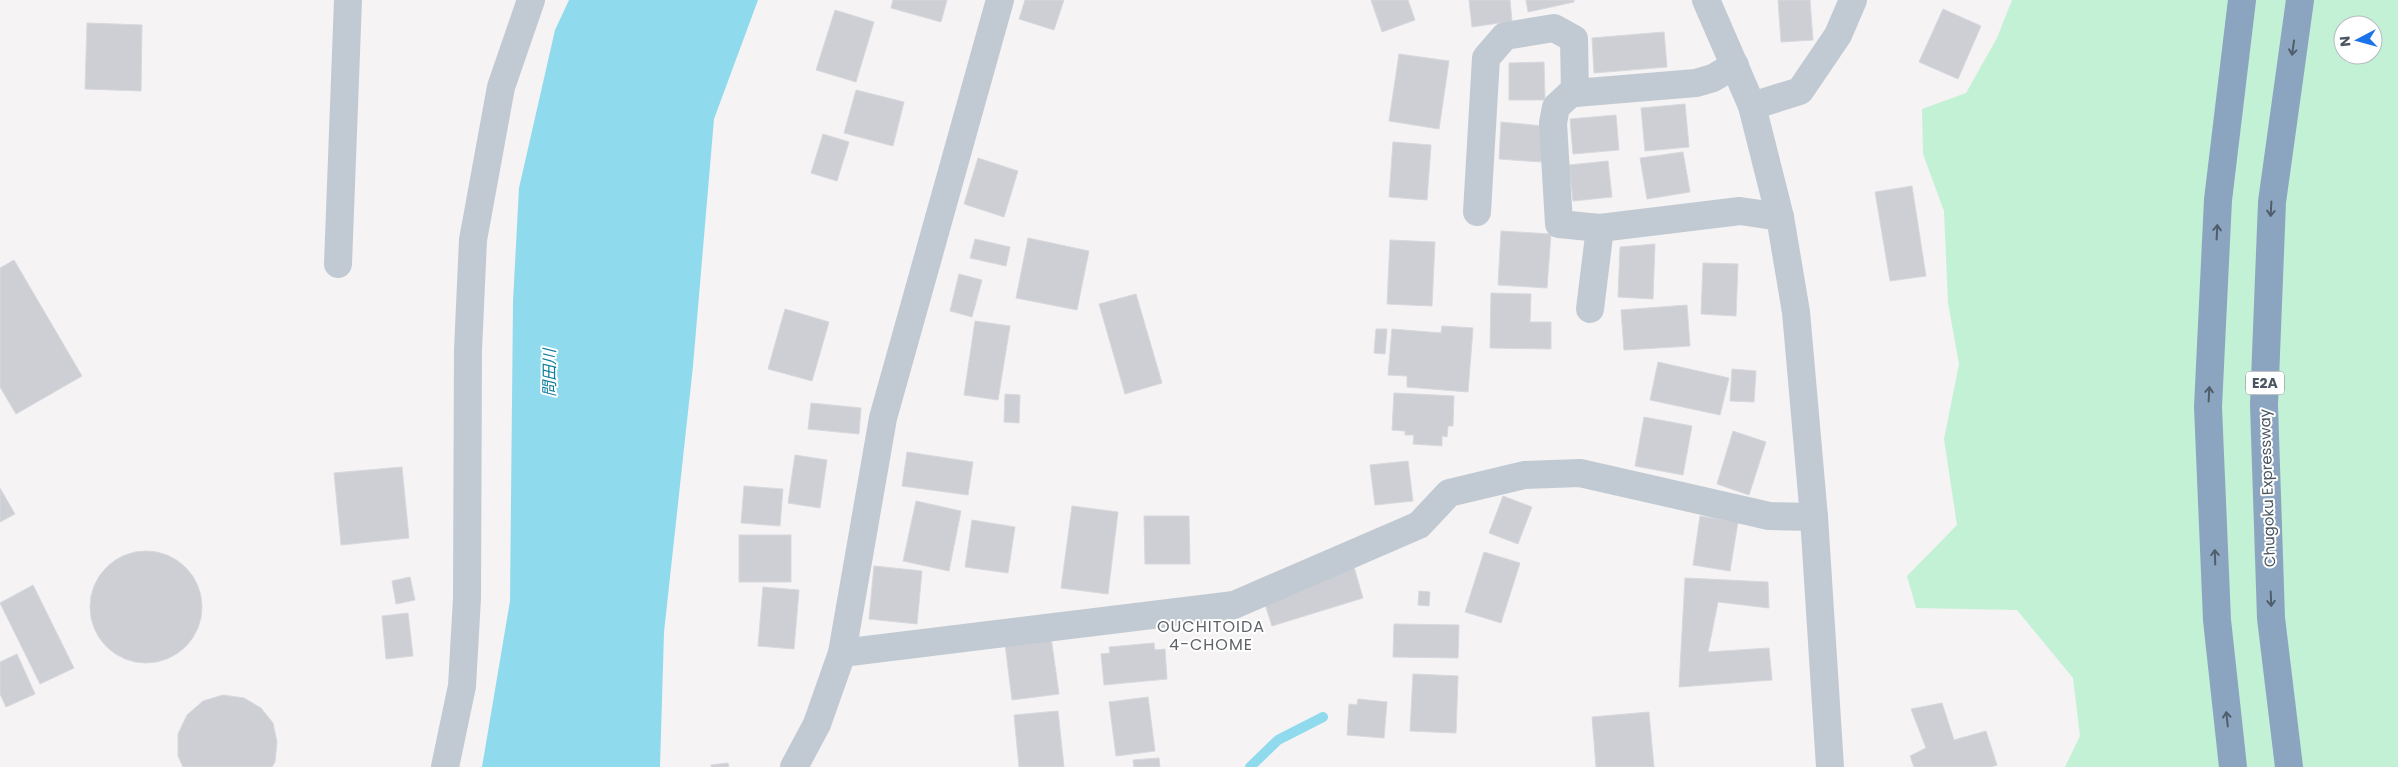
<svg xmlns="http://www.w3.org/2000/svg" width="2398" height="767" font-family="Poppins,'Noto Sans JP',sans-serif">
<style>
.green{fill:#c3f1d5;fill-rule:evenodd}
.water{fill:#90daee}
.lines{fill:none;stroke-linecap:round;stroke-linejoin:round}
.stream{stroke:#90daee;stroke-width:10}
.building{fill:#cdcfd5;stroke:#d7d9de}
.minor{stroke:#c1cad2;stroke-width:28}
.tertiary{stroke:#c1cad2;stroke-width:28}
.motorway{stroke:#8ba5c1;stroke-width:28}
.oneway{stroke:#505e6b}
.labels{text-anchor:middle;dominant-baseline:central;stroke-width:4;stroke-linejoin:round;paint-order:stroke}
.shield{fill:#fff;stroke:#808990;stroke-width:1}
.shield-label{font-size:14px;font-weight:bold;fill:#4a5661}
.street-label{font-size:15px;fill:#4a5661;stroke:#fff}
.water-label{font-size:16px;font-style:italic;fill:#0c7c9b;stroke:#fff}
.neighbourhood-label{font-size:16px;letter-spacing:1px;fill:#5f6368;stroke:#fff}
</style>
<rect width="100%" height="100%" fill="#f5f3f3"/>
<!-- green -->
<path class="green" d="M2012,0H2398V767H2065L2080,736L2073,678L2017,610L1916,608L1907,576L1957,525L1944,439L1959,364L1948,303L1944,211L1923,154L1922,109L1966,93L1997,38ZM2343,25H2373V55H2343Z"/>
<!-- water -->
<polygon class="water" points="569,0 758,0 714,119 693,366 664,632 660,767 482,767 510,601 513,302 519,188 555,30"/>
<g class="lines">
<!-- stream -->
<polyline class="stream" points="1250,767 1278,740 1323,717"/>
</g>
<!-- building -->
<g class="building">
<polygon points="893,0 947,0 941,22 891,8"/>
<polygon points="1025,0 1064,0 1054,30 1019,19"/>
<polygon points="1371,0 1408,0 1415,20 1382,32"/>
<polygon points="1469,0 1510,0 1512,21 1472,27"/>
<polygon points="1526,0 1574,0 1574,2 1528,12"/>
<polygon points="1778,0 1810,0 1813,40 1781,42"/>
<polygon points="1943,9 1981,26 1958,79 1919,62"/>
<polygon points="835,10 874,22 856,82 816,70"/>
<polygon points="87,23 142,25 141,91 85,89"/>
<polygon points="1664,32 1667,67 1594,73 1592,38"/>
<polygon points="1399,54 1449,61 1439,129 1389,121"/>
<polygon points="1544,62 1545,100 1509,100 1509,63"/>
<polygon points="856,90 904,102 893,146 844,133"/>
<polygon points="1685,104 1689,147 1645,151 1641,108"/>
<polygon points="1616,115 1619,150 1573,154 1570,119"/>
<polygon points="1501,122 1544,126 1541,162 1499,159"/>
<polygon points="823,134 849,142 837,181 811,173"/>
<polygon points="1393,142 1431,145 1427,200 1389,197"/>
<polygon points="1683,152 1690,192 1647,199 1640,158"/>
<polygon points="978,158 1018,171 1004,217 964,204"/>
<polygon points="1608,161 1612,197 1573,201 1569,165"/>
<polygon points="1912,186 1926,276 1890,281 1875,192"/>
<polygon points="1501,231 1551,234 1547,288 1498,285"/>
<polygon points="1028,238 1089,251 1077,310 1016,298"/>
<polygon points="975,239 1010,247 1006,266 970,258"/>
<polygon points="1390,240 1435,242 1432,306 1387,304"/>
<polygon points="1655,244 1653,299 1618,297 1620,247"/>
<polygon points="14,260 82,376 16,414 0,387 0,268"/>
<polygon points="1703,263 1738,264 1736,316 1701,314"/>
<polygon points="959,274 982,280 972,317 950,311"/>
<polygon points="1491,293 1531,294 1530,322 1551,322 1551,349 1490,348"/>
<polygon points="1136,294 1162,383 1125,394 1099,304"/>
<polygon points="1687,305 1690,346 1624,350 1621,310"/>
<polygon points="785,309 829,322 812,381 768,369"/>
<polygon points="975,321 1010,326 998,400 964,395"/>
<polygon points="1442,326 1473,328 1468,392 1407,387 1407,376 1388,375 1392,329 1441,333"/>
<polygon points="1376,329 1387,329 1385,354 1374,353"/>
<polygon points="1658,362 1729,378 1720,415 1650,400"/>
<polygon points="1732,369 1756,371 1754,402 1730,401"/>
<polygon points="1394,393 1454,396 1453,426 1448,426 1447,437 1442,436 1442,446 1413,444 1414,435 1405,435 1405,431 1392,430"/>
<polygon points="1005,394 1020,395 1019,423 1004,422"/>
<polygon points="811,403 861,408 859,434 808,429"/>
<polygon points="1644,417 1692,426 1683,475 1635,466"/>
<polygon points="1733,431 1766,442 1749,495 1717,484"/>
<polygon points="907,452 973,462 968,495 902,486"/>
<polygon points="795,455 827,460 820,508 788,503"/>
<polygon points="1408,461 1413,501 1375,505 1370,465"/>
<polygon points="402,467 409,538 341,545 334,473"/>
<polygon points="744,486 783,489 780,526 741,523"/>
<polygon points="0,488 15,514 0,522"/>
<polygon points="1503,496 1532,507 1518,544 1489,533"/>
<polygon points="916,501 961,511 949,571 903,561"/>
<polygon points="1072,506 1118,512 1108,594 1061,588"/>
<polygon points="1144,516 1189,516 1190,564 1145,564"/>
<polygon points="1700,516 1738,522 1730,571 1693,565"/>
<polygon points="972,520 1015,527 1008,573 965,567"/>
<rect x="739" y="535" width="52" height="47"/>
<circle cx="146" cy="607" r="56"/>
<polygon points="1484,552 1520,563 1501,623 1465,612"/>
<polygon points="874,566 922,571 917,624 869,619"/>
<polygon points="1354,567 1363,598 1272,626 1262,595"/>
<polygon points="410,577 415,600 396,604 392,581"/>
<polygon points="1685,578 1768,582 1769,608 1718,602 1708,652 1769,648 1772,680 1679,687"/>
<polygon points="33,585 74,668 40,684 0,603"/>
<polygon points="763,587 799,590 794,649 758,646"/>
<polygon points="1419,591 1430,592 1429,606 1418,605"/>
<polygon points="408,613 413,656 386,659 382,616"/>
<polygon points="1394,624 1459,625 1458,658 1393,657"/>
<polygon points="1051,637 1059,694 1012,700 1005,644"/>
<polygon points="1154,643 1155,650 1165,649 1167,679 1104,685 1101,654 1110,653 1109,647"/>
<polygon points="17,654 35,694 6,707 0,694 0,662"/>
<polygon points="1413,674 1458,676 1456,733 1410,731"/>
<polygon points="223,695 244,698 261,708 273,723 277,742 275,762 272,767 183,767 178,756 178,734 187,715 203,701"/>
<polygon points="1148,697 1155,751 1116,756 1109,702"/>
<polygon points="1358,699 1387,702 1384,738 1347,735 1349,704 1357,705"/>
<polygon points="1942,703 1954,740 1986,731 1997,765 1991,767 1914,767 1910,756 1926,748 1911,709"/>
<polygon points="1058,711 1064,767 1019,767 1014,715"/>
<polygon points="1649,712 1654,767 1596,767 1592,717"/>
<polygon points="1159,758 1160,767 1134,767 1133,760"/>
<polygon points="728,763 729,767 711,767 711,765"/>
</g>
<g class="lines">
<!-- minor -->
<g class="minor">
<polyline points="1735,65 1713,78 1696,83 1575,93 1570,94 1556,107 1553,123 1559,224 1600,228 1740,211 1780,217"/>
<polyline points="1752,106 1800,91 1838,35 1853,0"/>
<polyline points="1477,212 1486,58 1505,36 1554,28 1574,39 1575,93"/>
<polyline points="338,264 348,0"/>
<polyline points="1590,309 1600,228"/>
<polyline points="842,653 1234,605 1419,525 1449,493 1524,475 1580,473 1769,516 1814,517"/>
<polyline points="445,767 462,686 467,598 468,350 473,240 501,87 531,0"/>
<polyline points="794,767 817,724 842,653 883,418 1000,0"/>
</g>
<!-- tertiary -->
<polyline class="tertiary" points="1706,0 1752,106 1780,217 1796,312 1814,517 1830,767"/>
<!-- motorway -->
<g class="motorway">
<polyline points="2233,767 2217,620 2208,407 2218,200 2242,0"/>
<polyline points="2289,767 2271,618 2264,405 2272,202 2300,0"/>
</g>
</g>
<!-- one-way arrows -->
<defs><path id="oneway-shaft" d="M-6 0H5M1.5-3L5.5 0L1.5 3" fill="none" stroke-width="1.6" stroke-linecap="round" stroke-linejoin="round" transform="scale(1.25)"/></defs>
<g class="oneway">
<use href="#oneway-shaft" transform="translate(2293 48) rotate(98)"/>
<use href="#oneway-shaft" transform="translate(2271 209) rotate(93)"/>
<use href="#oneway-shaft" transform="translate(2217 232) rotate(-87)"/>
<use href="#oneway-shaft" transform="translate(2209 394) rotate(-87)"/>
<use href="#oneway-shaft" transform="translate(2215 557) rotate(-92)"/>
<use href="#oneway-shaft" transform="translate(2271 599) rotate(88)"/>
<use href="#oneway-shaft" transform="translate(2227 719) rotate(-96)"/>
</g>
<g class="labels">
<!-- shield labels -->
<rect class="shield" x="2246" y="371.5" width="38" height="23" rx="4"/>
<g class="shield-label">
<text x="2265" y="383">E2A</text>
</g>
<!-- street labels -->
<g class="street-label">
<text transform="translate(2267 488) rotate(-92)">Chugoku Expressway</text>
</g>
<!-- water labels -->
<g class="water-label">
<text transform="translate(549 373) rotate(-90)">問田川</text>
</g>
<!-- neighbourhood labels -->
<g class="neighbourhood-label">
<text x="1211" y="626">OUCHITOIDA<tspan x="1211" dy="18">4-CHOME</tspan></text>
</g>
</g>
<!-- north arrow -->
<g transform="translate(2358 40) rotate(264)"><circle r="24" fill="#ffffff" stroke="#b7bbc0"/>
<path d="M0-4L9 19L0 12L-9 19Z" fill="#1a73e8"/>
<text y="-8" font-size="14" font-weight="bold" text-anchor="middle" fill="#4a5661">N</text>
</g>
</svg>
